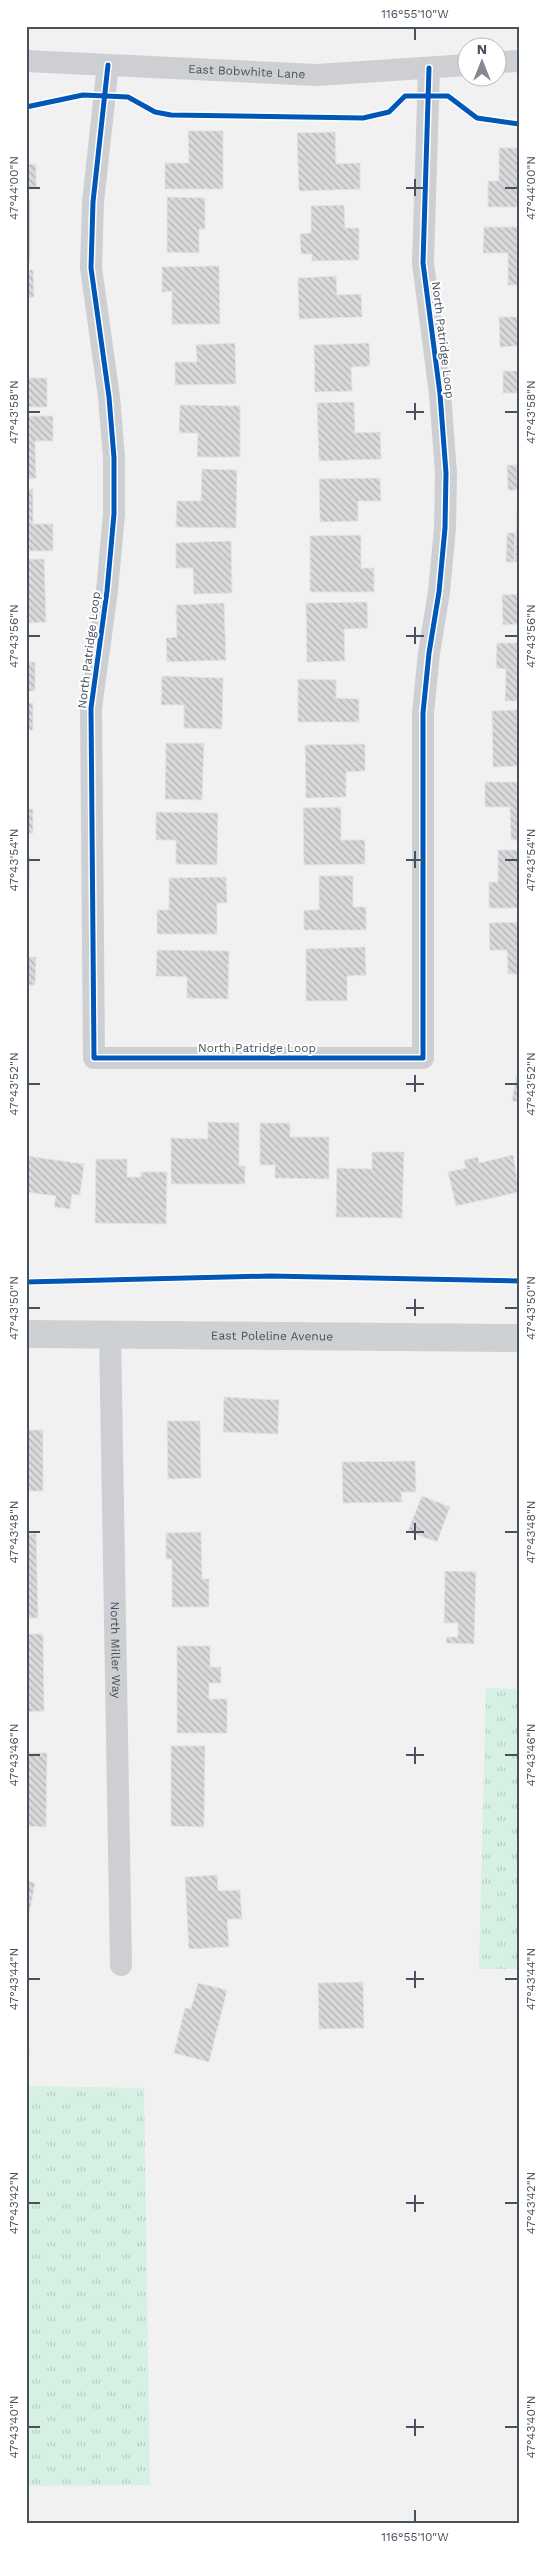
<svg xmlns="http://www.w3.org/2000/svg" width="545" height="2550" font-family="'Work Sans',sans-serif">
<style>
.grass{fill:url(#grass-tufts)}
.building{fill:url(#building-back-hatch);stroke:#e3e3e4}
.lines{fill:none;stroke-linecap:round;stroke-linejoin:round}
.minor{stroke:#cdcfd2;stroke-width:22}
.secondary{stroke:#ced1d4;stroke-width:28}
.cycleway-casing{stroke:#fff;stroke-width:8}
.cycleway{stroke:#0057b8;stroke-width:5}
.ticks{fill:none;stroke:#48515e;stroke-width:2}
.labels{text-anchor:middle;dominant-baseline:central;stroke-width:4;stroke-linejoin:round;paint-order:stroke}
.street-label{font-size:12px;fill:#48515e;stroke:#fff}
.neatline{fill:none;stroke:#48515e;stroke-width:2}
.ticks-label{font-size:12px;text-anchor:middle;fill:#48515e}
</style>
<defs>
<pattern id="grass-tufts" width="24" height="20" patternUnits="userSpaceOnUse" patternTransform="scale(1.25)"><rect width="24" height="20" fill="#d6f0e3"/><path d="M3 7l-1-3M5 7V3M7 7l1-3M15 17l-1-3M17 17v-4M19 17l1-3" fill="none" stroke="#b9d0c5"/></pattern>
<pattern id="building-back-hatch" width="6" height="6" patternUnits="userSpaceOnUse" patternTransform="scale(1.25)"><rect width="6" height="6" fill="#d9d9db"/><path d="M-1 5l2 2M0 0l6 6M5-1l2 2" fill="none" stroke="#b2b2b5"/></pattern>
</defs>
<rect width="100%" height="100%" fill="#f2f1f1"/>
<!-- grass -->
<g class="grass">
<polygon points="486,1688 519,1689 519,1969 479,1969"/>
<polygon points="26,2086 144,2088 150,2485 26,2486"/>
</g>
<!-- building -->
<g class="building">
<polygon points="188,131 223,131 223,189 165,189 165,163 189,163"/>
<polygon points="335,132 336,164 360,163 360,189 299,191 297,133"/>
<polygon points="499,148 519,148 519,207 488,207 488,181 499,181"/>
<rect x="26" y="164" width="10" height="25"/>
<polygon points="167,197 205,198 205,229 199,229 199,253 167,252"/>
<rect x="26" y="199" width="4" height="63"/>
<polygon points="344,205 345,228 359,228 359,260 312,261 312,254 301,254 300,234 311,233 311,206"/>
<polygon points="484,227 519,227 519,285 508,285 508,253 483,253"/>
<polygon points="219,266 220,324 172,324 172,291 162,292 162,267"/>
<polygon points="26,270 33,270 34,297 26,298"/>
<polygon points="336,276 337,295 361,294 362,317 299,319 298,278"/>
<polygon points="499,317 519,317 519,346 500,347"/>
<rect x="26" y="343" width="2" height="21"/>
<polygon points="235,343 236,384 175,385 175,362 197,362 196,345"/>
<polygon points="369,343 370,366 351,367 352,391 315,392 314,345"/>
<rect x="503" y="371" width="16" height="22"/>
<rect x="26" y="378" width="21" height="29"/>
<polygon points="354,402 355,433 380,432 381,459 319,461 317,403"/>
<polygon points="180,405 240,406 240,457 197,457 198,433 179,433"/>
<polygon points="26,416 53,416 53,441 35,441 36,478 26,479"/>
<polygon points="507,465 519,465 519,490 508,490"/>
<polygon points="202,469 237,470 236,528 176,527 177,501 201,501"/>
<polygon points="380,478 381,501 358,501 358,521 320,522 319,479"/>
<polygon points="26,489 33,489 33,524 53,524 53,551 26,551"/>
<polygon points="517,506 519,506 519,562 515,562"/>
<polygon points="507,533 515,533 514,562 506,562"/>
<polygon points="361,535 361,568 374,568 374,592 310,592 310,536"/>
<polygon points="231,541 232,593 194,594 193,568 176,568 176,543"/>
<polygon points="26,559 44,559 46,622 26,623"/>
<polygon points="519,594 519,624 503,625 502,595"/>
<polygon points="367,602 368,628 344,629 345,661 307,662 306,603"/>
<polygon points="224,603 226,660 167,662 166,638 177,637 176,605"/>
<polygon points="497,643 519,643 519,701 505,701 506,669 496,668"/>
<rect x="26" y="662" width="9" height="29"/>
<polygon points="162,676 223,678 222,729 184,728 184,705 161,705"/>
<polygon points="298,679 336,680 336,698 359,699 359,722 298,722"/>
<rect x="26" y="703" width="7" height="27"/>
<polygon points="519,710 519,766 493,767 492,711"/>
<polygon points="166,743 204,743 202,800 165,799"/>
<polygon points="365,744 365,771 346,772 346,797 306,798 305,745"/>
<polygon points="485,782 519,782 519,840 511,840 510,807 485,807"/>
<polygon points="341,807 341,840 365,840 365,864 304,865 303,808"/>
<rect x="26" y="809" width="7" height="24"/>
<polygon points="156,812 218,813 217,865 176,864 176,840 156,840"/>
<polygon points="498,850 519,850 519,908 489,908 489,882 498,882"/>
<polygon points="26,857 30,857 29,883 26,883"/>
<polygon points="319,876 353,876 353,907 366,907 366,930 304,930 304,910 319,910"/>
<polygon points="226,877 227,903 217,903 217,934 157,934 157,910 169,910 169,878"/>
<polygon points="519,922 519,974 508,974 507,950 490,950 489,923"/>
<polygon points="365,947 366,975 347,976 347,1001 306,1001 306,949"/>
<polygon points="157,950 229,951 228,999 187,998 187,977 156,976"/>
<polygon points="26,957 36,957 35,985 26,985"/>
<polygon points="517,1023 519,1023 519,1052 518,1052"/>
<polygon points="517,1074 519,1074 519,1102 512,1101"/>
<polygon points="208,1122 239,1123 239,1166 245,1166 245,1184 171,1184 171,1138 208,1139"/>
<polygon points="260,1123 290,1123 290,1137 329,1137 329,1179 275,1178 275,1165 260,1165"/>
<polygon points="372,1152 404,1152 402,1218 336,1217 337,1168 372,1169"/>
<polygon points="513,1155 519,1192 456,1206 448,1172 466,1168 464,1160 478,1157 479,1163"/>
<polygon points="26,1156 84,1164 80,1195 72,1194 70,1209 54,1207 56,1196 26,1192"/>
<polygon points="96,1159 127,1159 127,1177 141,1177 141,1172 167,1172 166,1224 95,1223"/>
<polygon points="224,1397 279,1400 278,1434 223,1432"/>
<polygon points="167,1421 200,1421 201,1478 168,1479"/>
<rect x="26" y="1430" width="17" height="61"/>
<polygon points="415,1461 416,1492 401,1492 402,1502 343,1503 342,1462"/>
<polygon points="422,1496 450,1507 437,1542 408,1531"/>
<polygon points="201,1532 202,1579 209,1579 209,1607 172,1607 172,1559 166,1559 166,1533"/>
<polygon points="26,1534 36,1534 38,1618 26,1618"/>
<polygon points="445,1571 476,1572 474,1644 446,1643 447,1637 458,1637 458,1623 444,1623"/>
<polygon points="26,1634 43,1634 44,1711 26,1712"/>
<polygon points="177,1646 210,1646 210,1667 221,1667 221,1683 209,1683 209,1699 227,1699 227,1733 177,1733"/>
<polygon points="171,1746 205,1746 204,1827 171,1826"/>
<polygon points="26,1753 47,1753 46,1827 26,1826"/>
<polygon points="217,1875 218,1891 240,1890 242,1919 227,1919 229,1947 189,1949 185,1877"/>
<polygon points="26,1881 35,1883 26,1930"/>
<polygon points="363,1982 364,2028 319,2029 318,1983"/>
<polygon points="198,1983 227,1990 209,2062 174,2053 185,2008 191,2009"/>
<polygon points="26,2036 30,2054 26,2055"/>
</g>
<g class="lines">
<!-- minor -->
<g class="minor">
<path id="s1" d="M26,61L317,75L468,65"/>
<polyline points="498,62 519,61"/>
<polyline points="108,65 93,202 91,268 109,397 114,458 114,514 107,591 91,708 94,1058 423,1058 423,713 429,653 439,592 445,528 446,473 440,394 423,263 429,68"/>
<path id="s2" d="M110,1334L121,1965"/>
</g>
<!-- secondary -->
<path class="secondary" id="s3" d="M26,1334L519,1338"/>
<defs>
<g id="cycleway">
<polyline points="108,65 93,202 91,268 109,397 114,458 114,514 107,591 91,708 94,1058 423,1058 423,713 429,653 439,592 445,528 446,473 440,394 423,263 429,68"/>
<polyline points="26,107 83,95 128,97 155,112 171,115 363,118 389,112 405,96 448,96 477,118 519,124"/>
<polyline points="26,1282 270,1276 519,1281"/>
</g>
</defs>
<!-- cycleway casing -->
<use href="#cycleway" class="cycleway-casing"/>
<!-- cycleway -->
<use href="#cycleway" class="cycleway"/>
</g>
<!-- ticks -->
<path class="ticks" d="M415,28V40M415,179V196M28,188H40M406,188H424M505,188H518M415,403V420M28,412H40M406,412H424M505,412H518M415,627V644M28,636H40M406,636H424M505,636H518M415,851V868M28,860H40M406,860H424M505,860H518M415,1075V1092M28,1084H40M406,1084H424M505,1084H518M415,1299V1316M28,1308H40M406,1308H424M505,1308H518M415,1523V1540M28,1532H40M406,1532H424M505,1532H518M415,1747V1764M28,1755H40M406,1755H424M505,1755H518M415,1971V1988M28,1979H40M406,1979H424M505,1979H518M415,2195V2212M28,2203H40M406,2203H424M505,2203H518M415,2419V2436M28,2427H40M406,2427H424M505,2427H518M415,2510V2522"/>
<g class="labels">
<!-- street labels -->
<g class="street-label">
<text stroke="none"><textPath href="#s1" startOffset="221">East Bobwhite Lane</textPath></text>
<text transform="translate(443 340) rotate(83)">North Patridge Loop</text>
<text transform="translate(89 650) rotate(-83)">North Patridge Loop</text>
<text x="257" y="1048">North Patridge Loop</text>
<text stroke="none"><textPath href="#s3" startOffset="246">East Poleline Avenue</textPath></text>
<text stroke="none"><textPath href="#s2" startOffset="316">North Miller Way</textPath></text>
</g>
</g>
<!-- border -->
<rect width="545" height="2550" fill="none" stroke="#ffffff" stroke-width="55"/>
<!-- north arrow -->
<g transform="translate(482 62)"><circle r="24" fill="#ffffff" stroke="#b6b9bf"/>
<path d="M0-4L9 19L0 12L-9 19Z" fill="#848991"/>
<text y="-8" font-size="14" font-weight="bold" text-anchor="middle" fill="#48515e">N</text>
</g>
<rect x="28" y="28" width="490" height="2494" class="neatline"/>
<g class="ticks-label">
<text x="415" y="18">116°55'10"W</text>
<text transform="translate(14 188) rotate(-90)" y="4">47°44'00"N</text>
<text transform="translate(531 188) rotate(-90)" y="4">47°44'00"N</text>
<text transform="translate(14 412) rotate(-90)" y="4">47°43'58"N</text>
<text transform="translate(531 412) rotate(-90)" y="4">47°43'58"N</text>
<text transform="translate(14 636) rotate(-90)" y="4">47°43'56"N</text>
<text transform="translate(531 636) rotate(-90)" y="4">47°43'56"N</text>
<text transform="translate(14 860) rotate(-90)" y="4">47°43'54"N</text>
<text transform="translate(531 860) rotate(-90)" y="4">47°43'54"N</text>
<text transform="translate(14 1084) rotate(-90)" y="4">47°43'52"N</text>
<text transform="translate(531 1084) rotate(-90)" y="4">47°43'52"N</text>
<text transform="translate(14 1308) rotate(-90)" y="4">47°43'50"N</text>
<text transform="translate(531 1308) rotate(-90)" y="4">47°43'50"N</text>
<text transform="translate(14 1532) rotate(-90)" y="4">47°43'48"N</text>
<text transform="translate(531 1532) rotate(-90)" y="4">47°43'48"N</text>
<text transform="translate(14 1755) rotate(-90)" y="4">47°43'46"N</text>
<text transform="translate(531 1755) rotate(-90)" y="4">47°43'46"N</text>
<text transform="translate(14 1979) rotate(-90)" y="4">47°43'44"N</text>
<text transform="translate(531 1979) rotate(-90)" y="4">47°43'44"N</text>
<text transform="translate(14 2203) rotate(-90)" y="4">47°43'42"N</text>
<text transform="translate(531 2203) rotate(-90)" y="4">47°43'42"N</text>
<text transform="translate(14 2427) rotate(-90)" y="4">47°43'40"N</text>
<text transform="translate(531 2427) rotate(-90)" y="4">47°43'40"N</text>
<text x="415" y="2541">116°55'10"W</text>
</g>
</svg>
